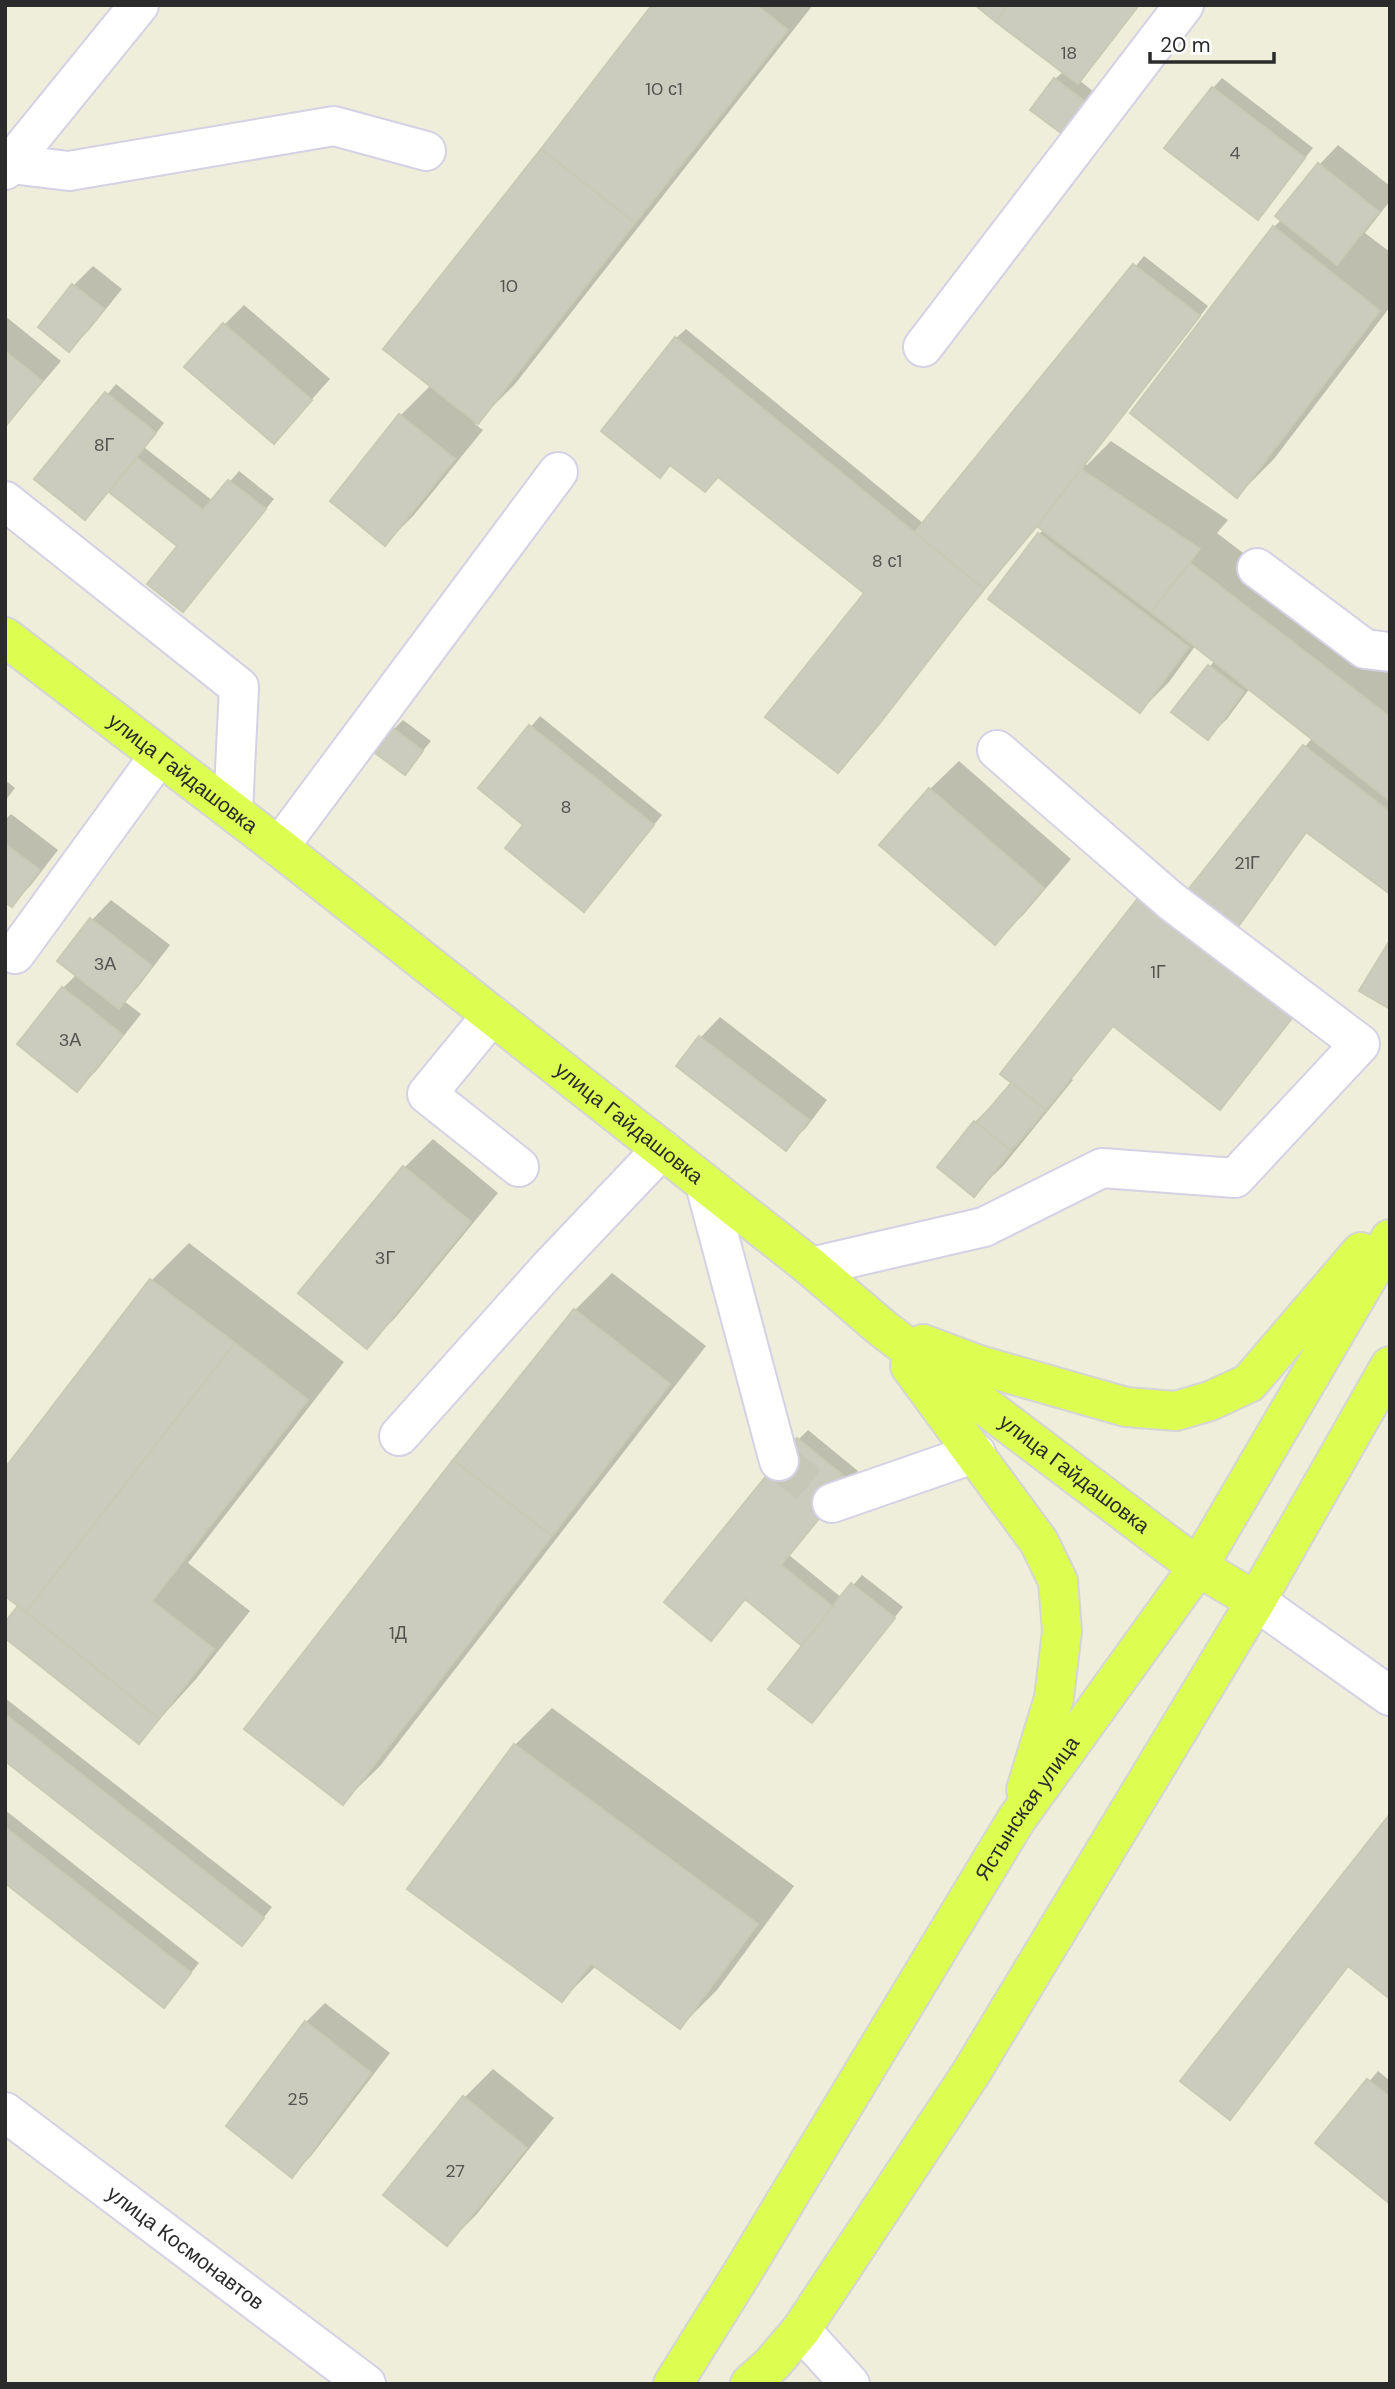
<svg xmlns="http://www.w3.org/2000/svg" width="1395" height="2389" font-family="'DM Sans',sans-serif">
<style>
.shadow{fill:#0003}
.building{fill:#ccccbe;stroke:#c8cab5;stroke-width:2}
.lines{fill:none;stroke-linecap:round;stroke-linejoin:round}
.minor-tunnel{stroke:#c7c7b8;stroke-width:38;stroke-dasharray:38 19;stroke-linecap:butt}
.minor-casing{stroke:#d5d1e5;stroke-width:42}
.major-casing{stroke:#d5d5d5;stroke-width:42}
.minor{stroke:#fff;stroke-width:38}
.major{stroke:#ddfd51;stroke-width:38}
.labels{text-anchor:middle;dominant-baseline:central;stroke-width:7;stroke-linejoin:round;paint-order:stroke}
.number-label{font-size:18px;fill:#535350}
.street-label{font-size:21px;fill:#2b2b2b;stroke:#fff}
</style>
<rect width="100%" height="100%" fill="#eeeedb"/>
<!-- shadow -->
<g class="shadow">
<polygon points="654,5 813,5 515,384 475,424 483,430 414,515 385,544 400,416 431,385"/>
<polygon points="979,5 1139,5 1079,80 1099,96 1077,126 1055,79 1064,71"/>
<polygon points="1222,78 1313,148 1258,218 1213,88"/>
<polygon points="1338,145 1390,186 1390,201 1365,233 1390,252 1390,307 1274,459 1237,496 1274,227 1282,219 1319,165"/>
<polygon points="1144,256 1208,306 1085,464 1087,465 1111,441 1228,520 1217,533 1390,666 1390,891 1308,831 1244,920 1235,929 1187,894 1312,738 1250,688 1227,719 1207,738 1174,712 1215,660 1196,645 1169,682 1140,711 1039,534 1044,529 1038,524 847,761 867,592 676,338 686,329 924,524"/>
<polygon points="93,266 122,289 89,330 69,350 41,326 74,285"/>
<polygon points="244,305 330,379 274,442 224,325"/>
<polygon points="5,316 61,361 5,427"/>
<polygon points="116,384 164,423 145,448 213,501 239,471 274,499 183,610 179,546 110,490 94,509 36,479"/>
<polygon points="540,716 662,815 593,900 526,825 480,788"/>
<polygon points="403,720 431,741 405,772 394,729"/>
<polygon points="959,761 1071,859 1024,914 995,942 930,789"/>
<polygon points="5,780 15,788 5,801"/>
<polygon points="11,814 58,850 31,885 11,905 5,900 5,820"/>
<polygon points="111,900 170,945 138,987 124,1001 141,1014 97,1070 77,1090 19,1044 63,988 77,974 92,920"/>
<polygon points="720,1017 827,1100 805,1129 785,1148 678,1066 701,1037"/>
<polygon points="1114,1024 1071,1078 1073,1080 1003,1166 974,1194 975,1122 1014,1083"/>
<polygon points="433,1139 498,1193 395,1318 366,1347 404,1168"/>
<polygon points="189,1243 344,1362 188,1563 250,1611 196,1679 139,1742 5,1625 19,1607 5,1471 152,1280"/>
<polygon points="612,1273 706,1346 380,1766 342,1803 575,1310"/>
<polygon points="808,1430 858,1471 789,1555 842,1598 862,1575 903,1607 812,1721 805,1646 746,1598 711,1638 798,1440"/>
<polygon points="5,1698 272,1907 251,1934 5,1759"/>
<polygon points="552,1708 794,1886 717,1990 680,2027 596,1966 562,2000 515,1745"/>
<polygon points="5,1810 199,1963 173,1996 5,1881"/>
<polygon points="1390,1817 1350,1965 1229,2118"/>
<polygon points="325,2003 390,2053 311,2156 292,2175 306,2022"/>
<polygon points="493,2069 554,2118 476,2215 447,2244 464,2098"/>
<polygon points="1378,2071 1390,2081 1390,2202 1318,2143"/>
</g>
<!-- building -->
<g class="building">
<polygon points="652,5 756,5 788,30 635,223 541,149"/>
<polygon points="975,5 1008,5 996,22"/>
<polygon points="1008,5 1139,5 1078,84 996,22"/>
<polygon points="1054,78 1091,106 1068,138 1030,110"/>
<polygon points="1212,87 1305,158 1258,220 1164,148"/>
<polygon points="541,149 635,223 478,424 383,349"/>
<polygon points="1318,163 1379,212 1337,265 1275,216"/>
<polygon points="1273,226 1380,311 1237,498 1130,413"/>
<polygon points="1133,264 1200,316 1037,526 984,589 914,533"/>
<polygon points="72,284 104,309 69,352 38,327"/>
<polygon points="223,323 312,400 274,444 184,367"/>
<polygon points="675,337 984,589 879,724 838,773 765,717 864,593 718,477 705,492 670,465 660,478 601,431"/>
<polygon points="5,351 42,381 5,427"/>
<polygon points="105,392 156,433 85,520 34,479"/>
<polygon points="399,414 455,459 385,546 330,501"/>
<polygon points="137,458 203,510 228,480 266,509 183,612 147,584 177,546 109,492"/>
<polygon points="1081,469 1200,549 1151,612 1037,526"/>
<polygon points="1038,533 1189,647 1140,713 988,599"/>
<polygon points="1190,563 1390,717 1390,801 1151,612"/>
<polygon points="1208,665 1244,692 1208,740 1171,712"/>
<polygon points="529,725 654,825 584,912 505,848 523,825 478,788"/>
<polygon points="393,728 423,751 405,775 375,753"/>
<polygon points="1303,745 1390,812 1390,894 1306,832 1235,931 1184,895"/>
<polygon points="929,788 1044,888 995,945 879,845"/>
<polygon points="5,844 40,870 12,907 5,902"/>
<polygon points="1139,897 1293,1017 1220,1110 1113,1026 1046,1110 1000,1074"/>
<polygon points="90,918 152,966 119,1009 57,961"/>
<polygon points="1390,940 1390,1009 1359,991"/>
<polygon points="62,987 123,1035 77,1092 17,1044"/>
<polygon points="699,1036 809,1120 786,1151 676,1066"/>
<polygon points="1011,1083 1046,1110 1011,1151 977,1123"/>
<polygon points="974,1121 1011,1151 974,1197 937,1167"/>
<polygon points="403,1166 471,1222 367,1349 298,1293"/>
<polygon points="150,1279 235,1343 26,1612 5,1596 5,1468"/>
<polygon points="574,1309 670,1384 552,1536 453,1460"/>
<polygon points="235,1343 308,1400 152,1601 214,1649 159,1719 26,1612"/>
<polygon points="797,1438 850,1481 781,1565 833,1607 802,1646 745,1599 711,1641 664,1602"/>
<polygon points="453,1460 552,1536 343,1805 244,1729"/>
<polygon points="851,1583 895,1618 812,1723 768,1689"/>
<polygon points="18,1606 159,1719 139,1744 5,1638 5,1622"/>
<polygon points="5,1714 264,1918 242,1946 5,1761"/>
<polygon points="514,1744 758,1924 680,2029 591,1964 562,2002 407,1889"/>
<polygon points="1390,1814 1390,1999 1348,1966 1230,2120 1180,2081"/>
<polygon points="5,1827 191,1973 164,2008 5,1883"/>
<polygon points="305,2021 371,2073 292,2178 226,2126"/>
<polygon points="1367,2079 1390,2097 1390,2204 1315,2143"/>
<polygon points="463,2096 527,2148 447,2246 383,2195"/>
</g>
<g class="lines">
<!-- minor-tunnel -->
<polyline class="minor-tunnel" points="779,1461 832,1503"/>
<defs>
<g id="minor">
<polyline points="5,161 11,164 69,171 334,126 426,151"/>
<polyline points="5,170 139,5"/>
<polyline points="923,347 1184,5"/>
<polyline points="5,501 239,687 233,811"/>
<polyline points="1257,568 1365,649 1390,652"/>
<polyline points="279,847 558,472"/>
<polyline points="15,954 159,756"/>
<polyline points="492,1015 427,1094 519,1167"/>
<polyline points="705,1184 779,1461"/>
<polyline points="811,1267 984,1227 1102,1168 1235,1178 1360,1044 1171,901 997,750"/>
<polyline points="399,1436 550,1267 662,1149"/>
<polyline points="832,1503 976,1453"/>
<polyline points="1256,1601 1390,1696"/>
<path id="s1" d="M5,2112L366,2384"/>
<polyline points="801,2330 850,2384"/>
</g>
<g id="major">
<path id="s2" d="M5,637L279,847L811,1267L882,1328L1163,1541L1198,1567L1256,1601"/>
<polyline points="923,1344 979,1365 1126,1407 1176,1411 1210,1401 1249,1383 1361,1252"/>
<polyline points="910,1366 1039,1542 1058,1581 1062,1631 1054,1698 1026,1790"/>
<path id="s3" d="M673,2384L744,2270L1016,1820L1198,1567L1390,1239"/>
<polyline points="750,2384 772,2364 801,2330 971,2073 1256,1601 1390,1366"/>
</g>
</defs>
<!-- minor casing -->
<use href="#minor" class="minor-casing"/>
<!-- major casing -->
<use href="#major" class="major-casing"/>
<!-- minor -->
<use href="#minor" class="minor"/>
<!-- major -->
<use href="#major" class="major"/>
</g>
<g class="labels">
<!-- number labels -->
<g class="number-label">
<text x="1069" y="53">18</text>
<text x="664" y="89">10 с1</text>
<text x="1235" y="153">4</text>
<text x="509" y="286">10</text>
<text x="104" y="445">8Г</text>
<text x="887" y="561">8 с1</text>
<text x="566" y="807">8</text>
<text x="1247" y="863">21Г</text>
<text x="105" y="964">3А</text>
<text x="1158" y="972">1Г</text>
<text x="70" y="1040">3А</text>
<text x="385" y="1258">3Г</text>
<text x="398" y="1633">1Д</text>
<text x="298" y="2099">25</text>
<text x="455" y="2171">27</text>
</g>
<!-- street labels -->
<g class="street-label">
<text stroke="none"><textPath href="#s2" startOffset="224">улица Гайдашовка</textPath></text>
<text stroke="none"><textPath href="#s2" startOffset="791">улица Гайдашовка</textPath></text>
<text stroke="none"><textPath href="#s2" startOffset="1358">улица Гайдашовка</textPath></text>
<text stroke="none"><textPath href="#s3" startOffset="676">Ястынская улица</textPath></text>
<text stroke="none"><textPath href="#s1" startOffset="226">улица Космонавтов</textPath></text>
</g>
</g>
<!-- border -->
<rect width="1395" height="2389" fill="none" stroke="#2b2b2b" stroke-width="14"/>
<!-- scale -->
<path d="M1150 52v10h124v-10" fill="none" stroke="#2b2b2b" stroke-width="3.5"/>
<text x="1160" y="52" font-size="21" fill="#2b2b2b" stroke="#ffffff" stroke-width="5" paint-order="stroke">20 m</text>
</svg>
